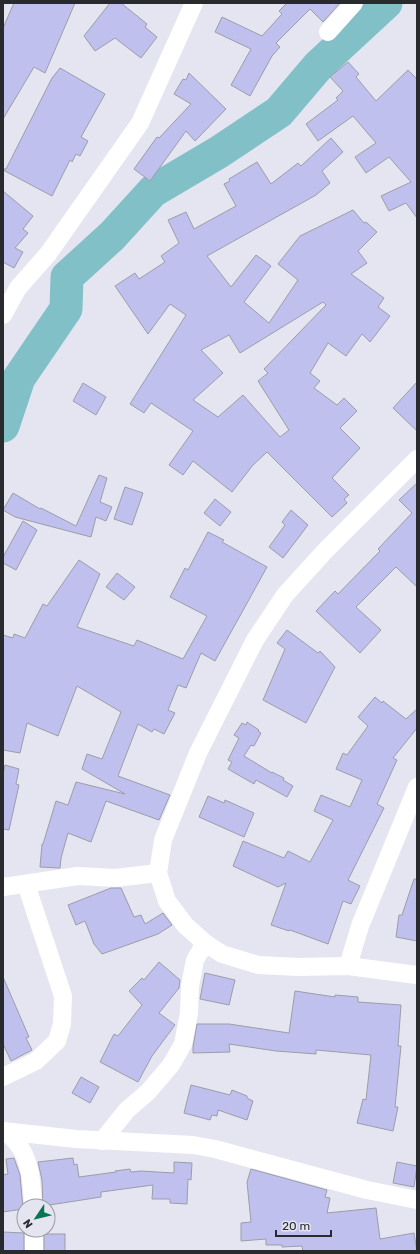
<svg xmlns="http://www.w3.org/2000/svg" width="420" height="1254" font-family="Rubik,sans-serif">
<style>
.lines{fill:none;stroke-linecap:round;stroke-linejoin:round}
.river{stroke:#81c0c7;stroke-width:33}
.building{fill:#bfc0ee;stroke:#9c9da8;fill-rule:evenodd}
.minor{stroke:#fff;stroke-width:18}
</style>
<rect width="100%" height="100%" fill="#e5e5f1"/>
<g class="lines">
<!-- river -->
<polyline class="river" points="3,426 19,378 66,309 67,277 112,236 153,191 219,152 279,112 319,65 386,3"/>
</g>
<!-- building -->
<g class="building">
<polygon points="14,3 75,3 45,73 34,67 3,119 3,28"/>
<polygon points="110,3 121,3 147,24 145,27 157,37 141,58 115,38 95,51 84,36"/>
<polygon points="287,3 340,3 323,22 310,9 276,43 280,47 272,56 250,96 231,85 251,49 215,32 222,17 262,36 282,14 279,11"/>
<polygon points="348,62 359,74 356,77 376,101 408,70 417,79 417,218 406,203 389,211 381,196 411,182 389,157 366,173 355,157 376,143 353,116 318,141 306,124 338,100 336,98 343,91 330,77"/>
<polygon points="60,68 105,94 81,137 88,141 80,156 76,154 72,162 70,160 52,196 3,170 3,169 6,169 52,78"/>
<polygon points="189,73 226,109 195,141 186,131 150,181 134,169 157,137 159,138 191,104 174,94 183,79 186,80"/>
<path d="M331,138L343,152L322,171L330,183L316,195L207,256L231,287L256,255L271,266L244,302L269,323L298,280L278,264L300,236L353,210L364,223L366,222L377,232L358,251L367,263L351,274L384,298L378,307L390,316L370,342L362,334L346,356L328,343L310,373L320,381L314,388L337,405L344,398L357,411L340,428L360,448L332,478L349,495L344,499L347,503L332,517L267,452L253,465L232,492L193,461L183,475L169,465L193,431L151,403L144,413L130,404L186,315L170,304L148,334L115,286L135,273L139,279L165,262L161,256L179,243L168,220L186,212L194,229L236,206L224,184L230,181L229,179L257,162L271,184L298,163L301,166ZM323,302L326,305L264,369L268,373L258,381L289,430L280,437L243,395L218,417L193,400L223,373L201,350L229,335L240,353Z"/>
<polygon points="3,191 33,216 23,229 28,233 15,248 23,252 14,268 3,262"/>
<polygon points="417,382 417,431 393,408"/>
<polygon points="83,383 106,397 96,415 73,401"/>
<polygon points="99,475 107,478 100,502 112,507 106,521 96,517 91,537 15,517 3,510 13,493 40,509 41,508 76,526"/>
<polygon points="417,483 417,587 396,567 356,607 381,630 360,653 316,611 335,591 338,594 380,551 378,549 412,513 399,500"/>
<polygon points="125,487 143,493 132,525 114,519"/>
<polygon points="215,499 231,512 220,526 204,513"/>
<polygon points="291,510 308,525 283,558 269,547 285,525 282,522"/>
<polygon points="23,521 37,530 16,570 3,563 3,557"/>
<polygon points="208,532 224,540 222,542 267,567 215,661 201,653 186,688 178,685 168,710 175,713 164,734 154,729 152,732 138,724 118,776 170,795 159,820 106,801 91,842 68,833 61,858 60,868 40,867 42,844 43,844 56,801 68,805 76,782 125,794 82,769 87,754 102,759 121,712 77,686 58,736 27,723 20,753 3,750 3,635 13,638 14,634 25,638 43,604 47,606 79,560 100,574 77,627 134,646 137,640 183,659 207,616 170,597 185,568 188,570"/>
<polygon points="117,573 135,587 124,600 106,587"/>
<polygon points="287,630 318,653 320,651 335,667 306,723 263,700 285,649 277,643"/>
<polygon points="375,697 382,703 383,701 406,719 417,709 417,728 393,758 397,760 377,804 384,808 348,880 360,886 351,904 343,901 328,944 290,930 289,931 271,925 286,883 278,887 233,866 243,841 284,858 288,851 310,862 333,820 314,811 321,795 350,807 362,780 336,769 343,753 347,755 368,726 358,717"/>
<polygon points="247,722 259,730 258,731 261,733 254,746 251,745 244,756 272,773 272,772 284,778 283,780 293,786 287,797 256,780 254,784 228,769 232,762 228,760 239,738 234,735 242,723 246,725"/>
<polygon points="5,765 19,769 16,784 19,785 9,830 3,829 3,774"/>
<polygon points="208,796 224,803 225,800 254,813 244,837 199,817"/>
<polygon points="414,879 417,879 417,941 396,937 399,915 402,915"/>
<polygon points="111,888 121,888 134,917 141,915 145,924 163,913 172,925 158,934 102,954 94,944 85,921 76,925 68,905"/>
<polygon points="159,962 180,980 179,988 159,1013 175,1025 152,1056 138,1082 100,1062 114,1034 118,1036 142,1005 129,991 142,978 144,980"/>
<polygon points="205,973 235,980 229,1005 200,999"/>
<polygon points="3,977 29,1037 26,1038 32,1050 11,1061 3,1044"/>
<polygon points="295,991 335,997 335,995 358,997 358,1002 401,1005 398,1046 401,1046 395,1107 398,1107 393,1131 357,1123 363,1099 366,1100 371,1055 316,1050 316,1054 276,1051 229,1044 230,1052 193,1053 193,1047 197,1024 229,1024 289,1033"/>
<polygon points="81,1077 99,1087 90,1103 72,1093"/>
<polygon points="191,1085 230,1095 232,1090 247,1096 247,1098 253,1101 247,1120 218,1110 217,1116 212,1115 210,1120 184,1113"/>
<polygon points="14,1158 20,1175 23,1209 3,1212 3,1175 8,1174 6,1159"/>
<polygon points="73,1158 74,1165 77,1164 79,1177 116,1172 115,1171 130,1169 131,1172 141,1171 174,1173 174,1162 192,1163 191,1180 188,1179 187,1204 170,1203 170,1199 152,1199 153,1185 101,1192 101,1197 43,1206 42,1180 38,1162"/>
<polygon points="397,1162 417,1166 414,1187 393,1183"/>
<polygon points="251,1169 327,1190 325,1197 330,1198 327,1213 376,1208 380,1239 414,1233 417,1251 303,1251 302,1246 282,1247 282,1245 266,1245 266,1239 241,1241 241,1223 251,1222 247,1182"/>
<polygon points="3,1232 24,1233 24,1251 3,1251"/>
<rect x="44" y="1234" width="21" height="17"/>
</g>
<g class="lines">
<!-- minor -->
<g class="minor">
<polyline points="328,32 354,3"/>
<polyline points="3,315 18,288 48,254 140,123 194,3"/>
<polyline points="417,459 325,551 285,595 255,640 198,753 163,840 158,873 167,901 185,925 205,943 222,954 258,965 299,967 348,966 417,975"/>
<polyline points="3,887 78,876 115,878 158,873"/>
<polyline points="348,966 360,926 417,787"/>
<polyline points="3,1077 36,1061 57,1041 62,1024 63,996 26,884"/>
<polyline points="3,1131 76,1139 193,1145 215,1149 367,1190 417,1200"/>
<path d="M3,1131C8,1134 14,1138 17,1143C31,1160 32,1185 33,1206"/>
<polyline points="102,1141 127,1110 148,1092 171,1065 183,1044 189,1013 190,986 195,960 205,943"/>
<polyline points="34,1230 34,1251"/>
</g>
</g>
<!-- border -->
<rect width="420" height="1254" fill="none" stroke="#292a2e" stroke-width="8"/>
<!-- north arrow -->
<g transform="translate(36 1218) rotate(235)"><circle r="19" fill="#e5e5f1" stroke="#9a9aa3"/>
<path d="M0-3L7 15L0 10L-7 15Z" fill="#057651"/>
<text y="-6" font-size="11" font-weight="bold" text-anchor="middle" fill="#292a2e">N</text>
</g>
<!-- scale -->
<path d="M276 1230v6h55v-6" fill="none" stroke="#292a2e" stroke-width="2"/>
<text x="282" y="1230" font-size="12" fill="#292a2e" stroke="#e5e5f1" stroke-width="3" paint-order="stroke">20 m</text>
</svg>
